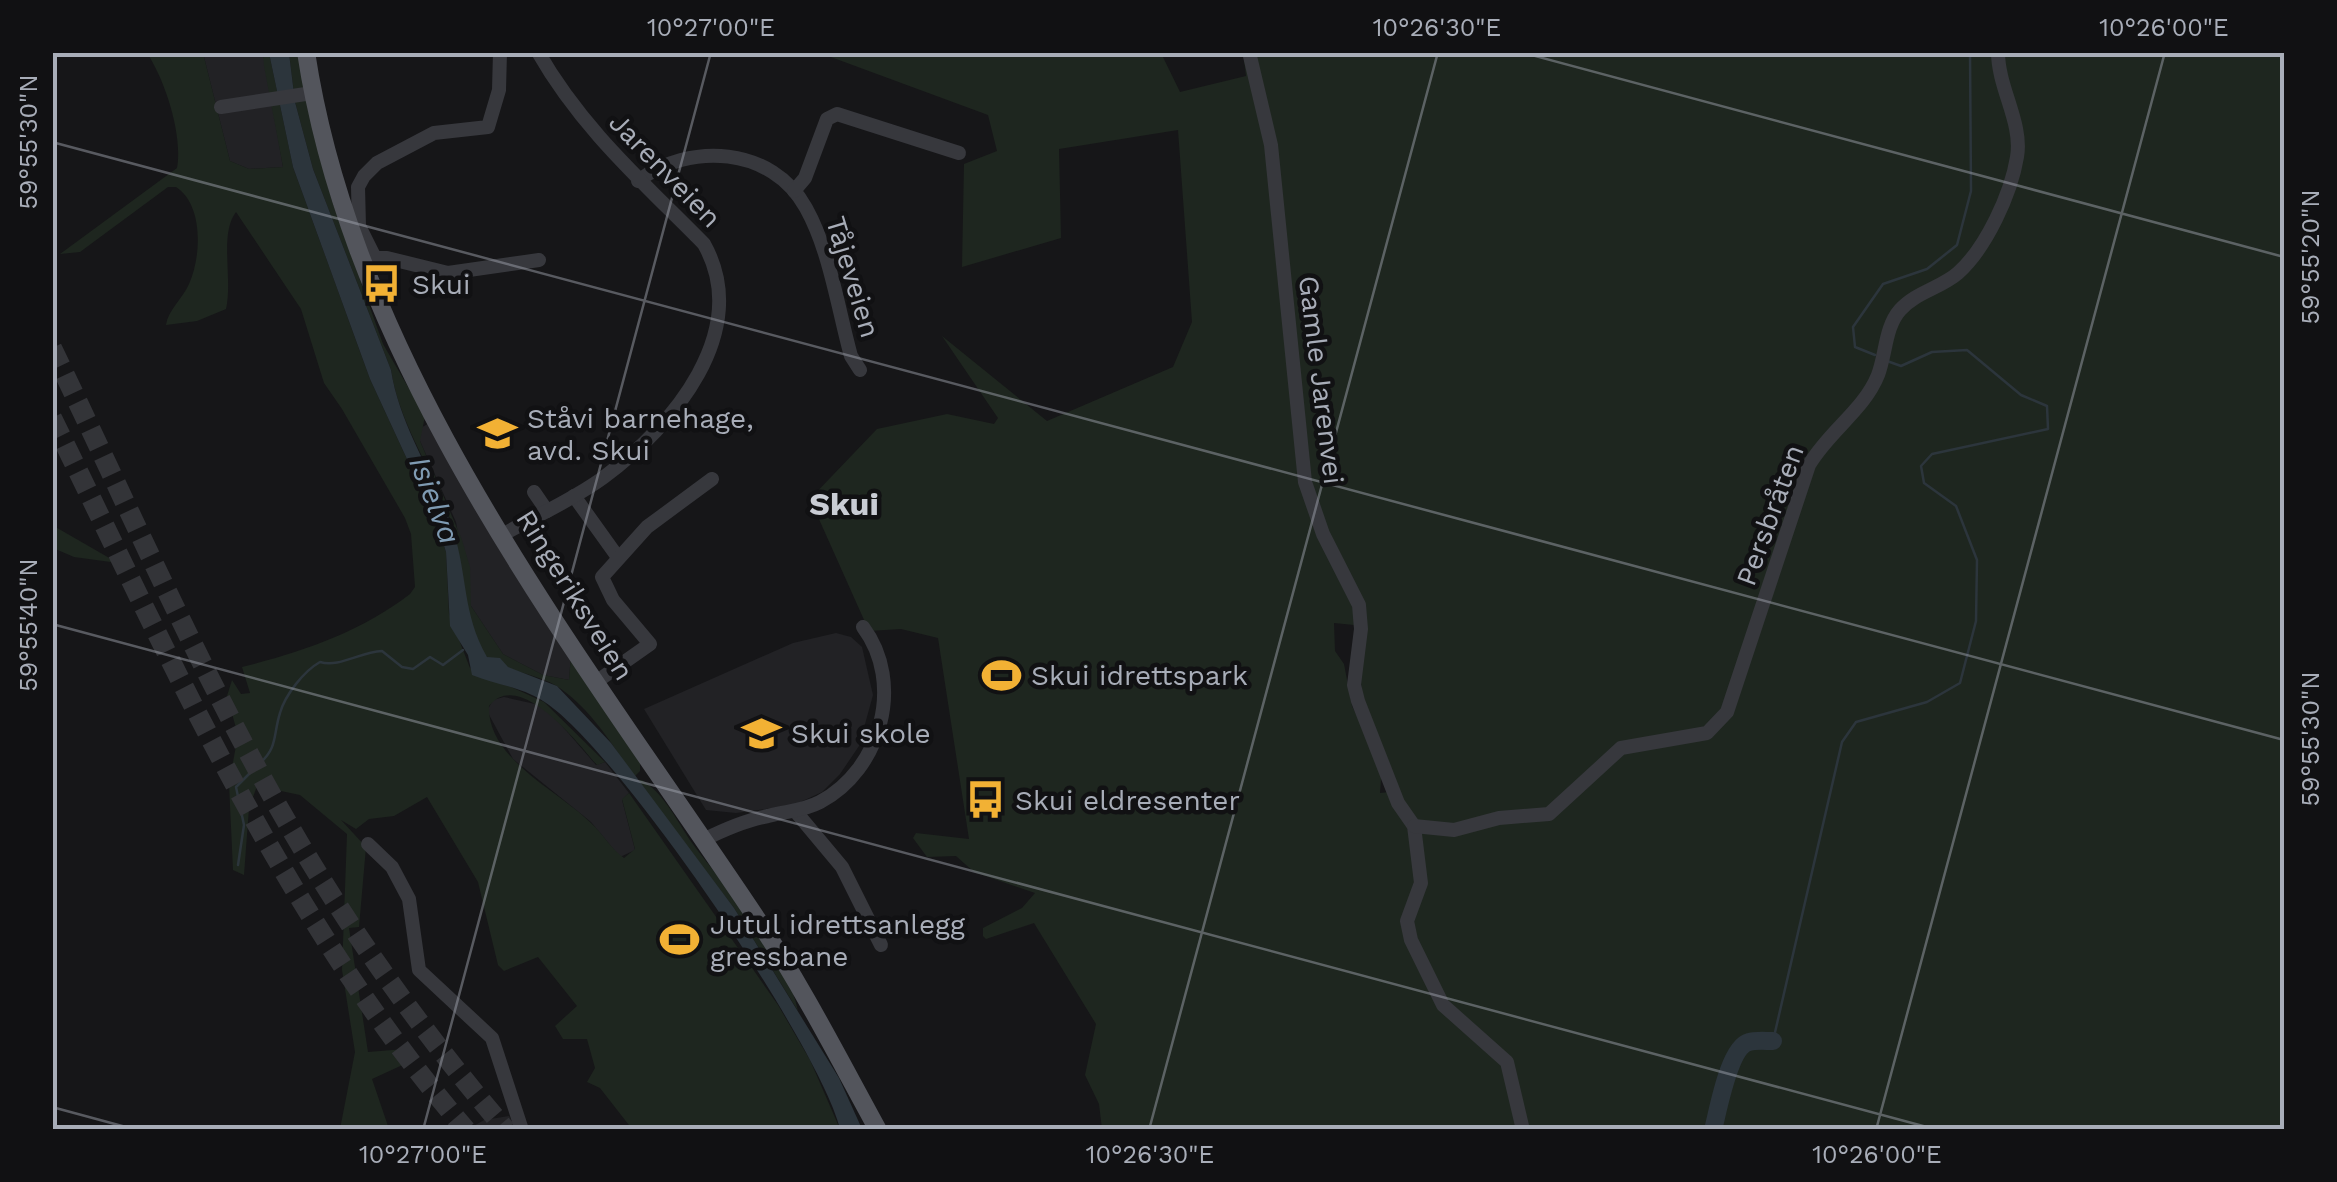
<svg xmlns="http://www.w3.org/2000/svg" width="2337" height="1182" font-family="'Work Sans',sans-serif">
	<style>
		.built { fill: #222225 }
		.green { fill: #1e261f; fill-rule: evenodd }
		.water { fill: #2c353c }
		.lines { fill: none; stroke-linecap: round; stroke-linejoin: round }
		.stream { stroke: #2c353c; stroke-width: 2.5 }
		.river { stroke: #2c353c; stroke-width: 18 }
		.highway-tunnel { stroke: #333438; stroke-width: 20; stroke-dasharray: 20 10; stroke-linecap: butt }
		.minor { stroke: #37383d; stroke-width: 14 }
		.major { stroke: #53555c; stroke-width: 18 }
		.ticks { fill: none; stroke: #a8adb8; stroke-width: 2.5; stroke-opacity: 0.45 }
		.labels { text-anchor: middle; dominant-baseline: central; stroke-width: 9; stroke-linejoin: round; paint-order: stroke }
		.street-label { font-size: 28px; fill: #a8adb8; stroke: #111113 }
		.poi-label { font-size: 28px; fill: #a8adb8; stroke: #111113; text-anchor: start }
		.water-label { font-size: 30px; font-style: italic; fill: #7f9bb3; stroke: #111113 }
		.quarter-label { font-size: 32px; font-weight: bold; fill: #c9ccd4; stroke: #111113 }
		.neatline { fill: none; stroke: #a8adb8; stroke-width: 4 }
		.ticks-label { font-size: 25px; text-anchor: middle; fill: #a8adb8 }
	</style>
	<rect width="100%" height="100%" fill="#161618"/>
	<g class="built">
		<polygon points="203,53 263,53 283,167 249,169 230,161"/>
		<polygon points="431,422 571,655 569,680 543,675 503,654 471,606 456,522 420,441 419,429"/>
		<polygon points="836,633 851,637 862,647 873,695 859,746 840,774 822,792 794,805 736,813 706,810 644,709 793,643"/>
		<polygon points="504,697 535,704 550,712 596,765 605,762 629,793 622,800 635,850 620,857 591,822 513,759 487,711 493,700"/>
		<polygon points="509,1116 516,1129 467,1130 484,1120"/>
	</g>
	<g class="green">
		<path d="M1243 52 2284 53V1129H1102L1099 1104 1085 1075 1096 1024 1034 923 986 939 983 936V928L1022 908 1035 893 974 872 956 856 927 857 913 838 916 833 969 839 938 638 901 629 869 631 810 499 877 429 947 414 994 424 998 418 942 336 1047 421 1173 367 1192 322 1178 130 1059 149 1061 238 962 267 964 164 997 151 988 115 820 53H1161L1180 92 1246 76ZM1334 623 1354 625 1363 700 1399 791 1380 793 1382 766 1352 706 1344 664 1335 651Z"/>
		<path d="M147 53H203L230 161 249 169 283 167 264 66 263 53H269L293 167 370 379 437 524 446 552 449 614 470 668 544 702 605 762 597 765C579 744 519 667 489 706 487 759 559 791 591 823 603 834 611 849 624 858L635 849 622 799 629 793 778 1005 810 1060 840 1129H632L600 1088 587 1082 595 1068 587 1039H563L555 1026 577 1006 538 957 504 971 498 965 478 882 427 797 394 816 369 819 356 829 341 820 366 847 359 927 349 928 368 1052 405 1049 409 1062 372 1079 389 1129H340L355 1052 342 970 347 834 300 795 257 786 249 808 244 875 233 870 229 784 238 735 227 696 232 680 241 694 250 693 242 667C302 652 361 632 410 594L415 587 411 534 405 518 342 409 324 383 301 309 236 212C219 234 233 279 226 309L197 321 166 325C168 310 183 298 189 284 202 255 203 204 176 187H168L80 252 60 254 177 168C183 135 165 80 147 53Z"/>
		<path d="M289 53H301L307 106 332 201 383 344 425 416 420 441 462 540 470 567 471 606 503 654 543 675 569 680 571 655 640 761V771L634 777C613 745 589 706 555 685 534 673 503 671 486 656 460 634 463 564 454 532 438 475 400 429 391 370L313 169 295 102Z"/>
		<polygon points="52,525 118,563 74,557 53,548"/>
		<path d="M642 780C666 795 678 824 695 847 729 892 786 954 798 1011L734 908 637 781Z"/>
	</g>
	<path class="water" d="M269 53H289L295 102 313 169 391 370C400 428 435 475 453 530 468 576 462 613 487 657L500 658 508 667 557 686 611 743 734 908 839 1078 862 1129H840C820 1046 615 745 543 701 519 686 496 685 472 675L468 655 450 626 446 552 437 524 370 379 293 167Z"/>
	<g class="lines">
		<g class="stream">
			<polyline points="1875,355 1855,347 1853,327 1883,284 1927,269 1957,245 1971,191 1970,52"/>
			<path d="M260 763C278 747 273 735 280 713 285 695 304 671 320 662 339 668 360 652 382 651L402 667 413 669 430 657 443 665 463 650"/>
			<polyline points="238,865 244,825 236,787 251,772"/>
			<polyline points="1773,1041 1842,742 1856,722 1927,702 1960,683 1976,621 1977,560 1956,506 1924,483 1921,466 1932,454 2048,429 2047,406 2021,395 1967,350 1932,352 1901,366 1887,361"/>
		</g>
		<path class="river" d="M1713 1130C1718 1111 1729 1047 1749 1042 1755 1040 1766 1041 1773 1041"/>
		<g class="highway-tunnel">
			<path d="M52 348C131 512 208 690 301 846 361 947 429 1040 506 1130"/>
			<path d="M52 418C174 666 284 918 466 1130"/>
		</g>
		<g class="minor">
			<polyline points="1249,52 1271,145 1305,482 1323,534 1359,605 1361,629 1354,685 1358,701 1398,803 1414,826 1421,883 1407,921 1411,940 1443,1005 1507,1062 1523,1130"/>
			<polyline points="221,107 312,93"/>
			<path d="M638 181C689 142 772 146 806 208 830 251 838 309 851 356L860 370"/>
			<polyline points="794,191 805,178 827,119 837,114 959,153"/>
			<polyline points="374,256 359,226 358,187 364,176 377,163 434,133 488,127 499,90 500,52"/>
			<polyline points="366,258 387,258 448,273 539,260"/>
			<polyline points="534,492 547,511"/>
			<polyline points="574,496 617,556"/>
			<path d="M504 534C537 515 573 500 604 477 673 426 753 331 704 244 643 182 582 129 538 52"/>
			<polyline points="596,682 650,644 613,600 602,577 647,527 712,479"/>
			<polyline points="796,812 842,867 881,945"/>
			<path d="M1414 826 1454 830 1499 818 1549 814 1621 748 1707 733 1727 712 1809 465C1829 431 1864 410 1878 375 1886 354 1885 327 1900 310 1916 292 1941 288 1958 273 1986 248 2011 194 2017 157 2023 123 1998 88 1998 52"/>
			<path d="M703 840C723 830 746 820 768 816 787 811 803 811 820 802 881 770 905 683 863 627"/>
			<polyline points="368,844 392,867 409,899 419,970 492,1038 522,1130"/>
		</g>
		<path class="major" d="M306 52C355 374 581 655 757 919 802 986 839 1059 878 1130"/>
	</g>
	<path class="ticks" d="M1520 52 2284 257M52 142 2284 740M52 624 1938 1130M52 1107 137 1130M423 1130 711 52M1149 1130 1438 52M1876 1130 2165 52"/>
	<defs>
		<symbol id="bus-bare" viewBox="-9 -9 18 18"><path d="M-5-6H5V4H4V6H2V4H-2V6H-4V4H-5ZM-3.5-4V0h7V-4ZM-3.5 1.2v1.5H-2V1.2ZM2 1.2v1.5H3.5V1.2Z" fill="#f2b134" stroke="#111113" stroke-width="2.5" paint-order="stroke"/></symbol>
		<symbol id="school-bare" viewBox="-9 -9 18 18"><path d="M0-5L7-2L0 1L-7-2ZM-4 1L0 2.5L4 1V4Q0 6-4 4Z" fill="#f2b134" stroke="#111113" stroke-width="2.5" paint-order="stroke"/></symbol>
		<symbol id="stadium-bare" viewBox="-9 -9 18 18"><path d="M0-5a6.5 5 0 1 0 0 10a6.5 5 0 1 0 0-10ZM-3.5-1.8h7v3.6h-7Z" fill="#f2b134" stroke="#111113" stroke-width="2.5" paint-order="stroke"/></symbol>
	</defs>
	<g fill-rule="evenodd">
		<use href="#bus-bare" x="354" y="256" width="55" height="55"/>
		<use href="#school-bare" x="470" y="406" width="55" height="55"/>
		<use href="#stadium-bare" x="974" y="648" width="55" height="55"/>
		<use href="#school-bare" x="734" y="706" width="55" height="55"/>
		<use href="#bus-bare" x="958" y="772" width="55" height="55"/>
		<use href="#stadium-bare" x="652" y="912" width="55" height="55"/>
	</g>
	<g class="labels">
		<g class="street-label">
			<text transform="translate(665 170) rotate(46)">Jarenveien</text>
			<text transform="translate(853 277) rotate(73)">Tåjeveien</text>
			<text transform="translate(1321 380) rotate(83)">Gamle Jarenvei</text>
			<text transform="translate(1770 515) rotate(-70)">Persbråten</text>
			<text transform="translate(575 595) rotate(58)">Ringeriksveien</text>
		</g>
		<g class="poi-label">
			<text x="412" y="284">Skui</text>
			<text x="527" y="418">Ståvi barnehage,<tspan x="527" dy="32">avd. Skui</tspan></text>
			<text x="1031" y="675">Skui idrettspark</text>
			<text x="791" y="733">Skui skole</text>
			<text x="1015" y="800">Skui eldresenter</text>
			<text x="710" y="924">Jutul idrettsanlegg<tspan x="710" dy="32">gressbane</tspan></text>
		</g>
		<g class="water-label">
			<text transform="translate(435 500) rotate(69)">Isielva</text>
		</g>
		<g class="quarter-label">
			<text x="844" y="504">Skui</text>
		</g>
	</g>
	<rect width="2337" height="1182" fill="none" stroke="#111113" stroke-width="110"/>
	<rect x="55" y="55" width="2227" height="1072" class="neatline"/>
	<g class="ticks-label">
		<text x="711" y="36">10°27'00"E</text>
		<text x="1437" y="36">10°26'30"E</text>
		<text x="2164" y="36">10°26'00"E</text>
		<text transform="translate(28 142) rotate(-90)" y="9">59°55'30"N</text>
		<text transform="translate(2310 257) rotate(-90)" y="9">59°55'20"N</text>
		<text transform="translate(28 625) rotate(-90)" y="9">59°55'40"N</text>
		<text transform="translate(2310 739) rotate(-90)" y="9">59°55'30"N</text>
		<text x="423" y="1163">10°27'00"E</text>
		<text x="1150" y="1163">10°26'30"E</text>
		<text x="1877" y="1163">10°26'00"E</text>
	</g>
</svg>
